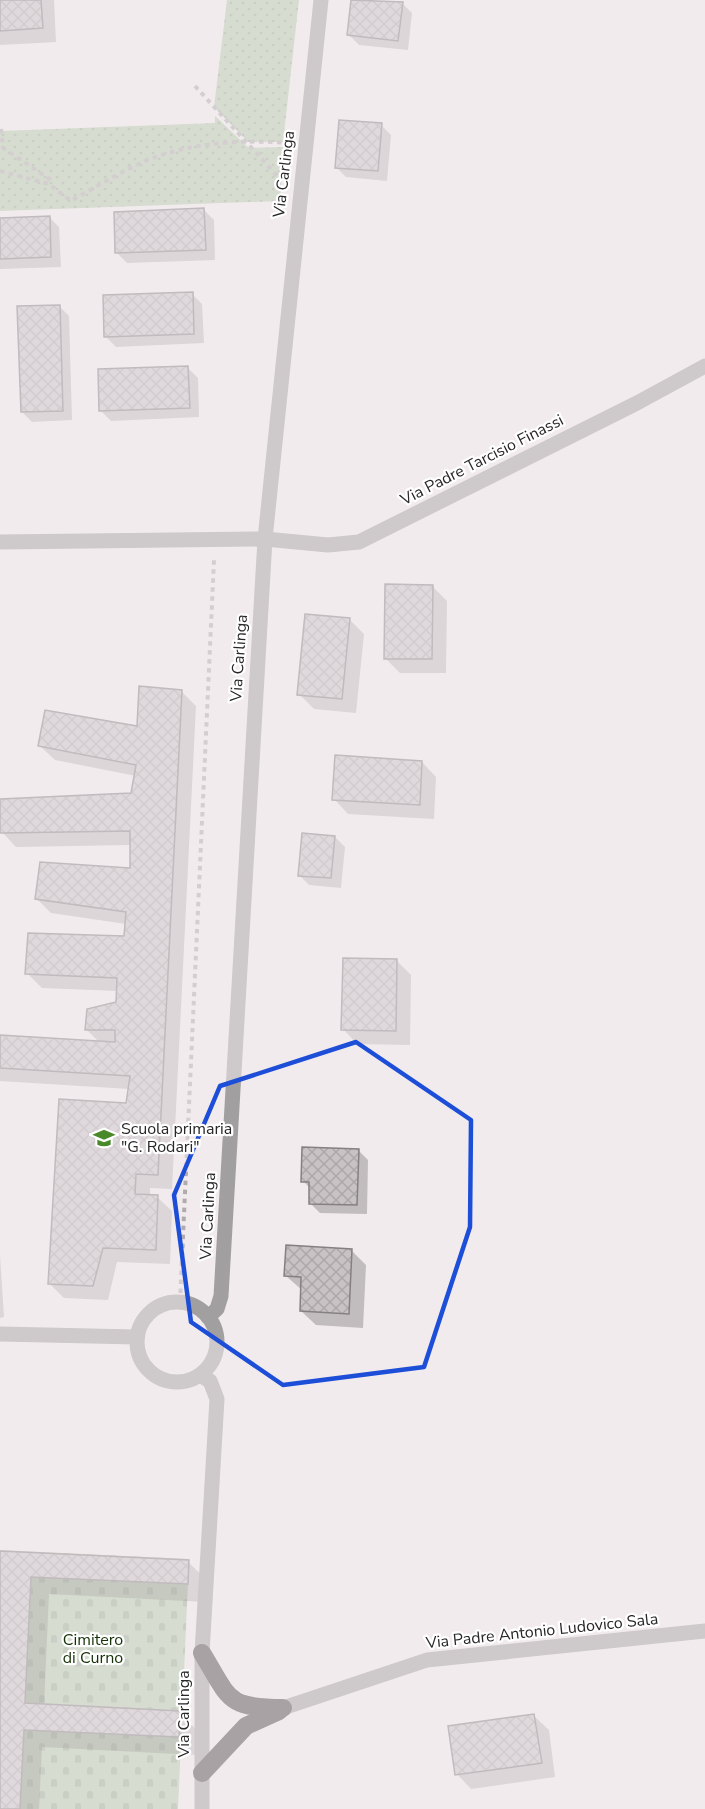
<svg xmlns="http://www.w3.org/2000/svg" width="705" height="1809" font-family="'Nunito Sans',sans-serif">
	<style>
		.green { fill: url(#green-dots) }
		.cemetery { fill: url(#cemetery-stones) }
		.shadow { fill: #0003 }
		.building { fill: url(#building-cross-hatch); stroke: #868083; stroke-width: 1.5 }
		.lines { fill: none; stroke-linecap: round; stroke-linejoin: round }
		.path { stroke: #b0abad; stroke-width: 4; stroke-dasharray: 4.5 4.5; stroke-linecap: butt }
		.minor { stroke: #a29fa0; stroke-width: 15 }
		.highway { stroke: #4e494b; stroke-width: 18 }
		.marked { fill: none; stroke: #1d4ed8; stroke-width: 4.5; stroke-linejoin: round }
		.labels { text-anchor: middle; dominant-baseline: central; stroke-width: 4.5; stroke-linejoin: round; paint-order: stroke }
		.street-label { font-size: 16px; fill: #282627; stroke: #fff }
		.poi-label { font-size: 16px; fill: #282627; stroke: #fff; text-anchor: start }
		.park-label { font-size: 16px; fill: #153206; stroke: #fff }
	</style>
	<defs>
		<pattern id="green-dots" width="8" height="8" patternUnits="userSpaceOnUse" patternTransform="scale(1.5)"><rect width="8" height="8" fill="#b3caaa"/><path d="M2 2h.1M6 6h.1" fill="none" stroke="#9aad92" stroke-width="1.8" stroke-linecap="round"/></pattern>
		<pattern id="cemetery-stones" width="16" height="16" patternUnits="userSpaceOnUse" patternTransform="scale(1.5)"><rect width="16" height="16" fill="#b3caaa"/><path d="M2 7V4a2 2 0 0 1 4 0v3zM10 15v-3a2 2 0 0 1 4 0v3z" fill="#9aad92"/></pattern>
		<pattern id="building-cross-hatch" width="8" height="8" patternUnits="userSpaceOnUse" patternTransform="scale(1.5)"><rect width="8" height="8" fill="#c8c2c5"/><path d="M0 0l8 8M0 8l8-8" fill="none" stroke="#aca7a9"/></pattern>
	</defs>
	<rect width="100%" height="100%" fill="#f2ebee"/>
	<g class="green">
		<polygon points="227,0 299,0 283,142 248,142 214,107"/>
		<polygon points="215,116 249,148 284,147 280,201 0,211 0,131 215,123"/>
	</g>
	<polygon class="cemetery" points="0,1550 189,1559 178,1809 0,1809"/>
	<g class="shadow">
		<polygon points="0,0 54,0 56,42 0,45"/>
		<polygon points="352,0 402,3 412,13 408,50 359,45 349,35"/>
		<polygon points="381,125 391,135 387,181 346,177 336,167"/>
		<polygon points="204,210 214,220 215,260 127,263 117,253"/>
		<polygon points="49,217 59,227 61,267 0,269 0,219"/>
		<polygon points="192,294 202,304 204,343 116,347 106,337"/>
		<polygon points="59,306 69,316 72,420 32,422 22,412"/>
		<polygon points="188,368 198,378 199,417 111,421 101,411"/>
		<polygon points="432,586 447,601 446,673 400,673 385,658"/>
		<polygon points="349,619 364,634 356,713 314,709 299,694"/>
		<polygon points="181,691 196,706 172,1189 150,1188 150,1196 157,1197 172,1211 170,1264 117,1262 108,1300 64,1298 49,1283 127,1105 129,1089 0,1081 0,1036 99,1042 87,1030 117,1003 118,991 42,988 27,973 125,937 126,924 51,913 37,899 132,869 131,845 16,847 2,832 0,801 133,795 136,776 55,760 40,746 138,728"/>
		<polygon points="422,762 436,777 434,819 348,814 334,799"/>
		<polygon points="335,837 345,847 341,888 309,885 299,875"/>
		<polygon points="397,961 411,975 410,1045 357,1044 343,1029"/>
		<polygon points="358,1150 368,1160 367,1214 320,1213 310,1203 311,1189 303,1181"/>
		<polygon points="352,1251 366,1265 363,1328 316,1325 301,1311 302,1290 286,1276"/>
		<polygon points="0,1255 4,1317 0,1318"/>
		<polygon points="0,1553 188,1562 207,1580 205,1602 49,1594 44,1706 179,1713 198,1731 196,1755 42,1747 39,1809 0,1809"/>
		<polygon points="534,1716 549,1730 555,1777 471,1789 457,1774"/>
	</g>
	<g class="building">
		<polygon points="0,0 41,0 43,28 0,31"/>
		<polygon points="351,0 403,2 398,41 347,35"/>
		<polygon points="339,120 382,123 378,171 335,168"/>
		<polygon points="204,208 206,250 115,253 114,212"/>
		<polygon points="50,216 51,257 0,259 0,218"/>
		<polygon points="193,292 194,334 104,337 103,295"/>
		<polygon points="60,305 63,411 21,412 17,306"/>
		<polygon points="188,366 190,408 99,411 98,369"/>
		<polygon points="385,584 433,585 432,659 384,659"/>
		<polygon points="305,614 350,618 342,699 297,695"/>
		<polygon points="139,686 182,690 158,1175 136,1174 135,1194 158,1195 156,1250 103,1248 93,1286 48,1284 59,1099 126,1103 130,1076 0,1068 0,1035 115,1042 115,1030 85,1030 87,1009 116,1002 117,978 25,974 28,933 124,936 126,912 35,899 40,862 130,868 130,831 0,833 0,799 131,793 136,765 38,746 45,710 137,726"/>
		<polygon points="335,755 422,761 420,805 332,800"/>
		<polygon points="302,833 335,836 331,878 298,876"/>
		<polygon points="343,958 397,959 396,1031 341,1030"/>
		<polygon points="302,1147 359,1149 357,1205 309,1204 309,1182 301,1182"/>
		<polygon points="286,1245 352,1249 349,1314 300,1311 301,1277 284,1276"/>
		<polygon points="0,1551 189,1560 188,1584 31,1577 25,1703 180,1711 179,1737 24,1730 20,1809 0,1809"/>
		<polygon points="534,1714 542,1763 455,1775 448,1726"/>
	</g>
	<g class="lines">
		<g class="path">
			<polyline points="195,86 281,180"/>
			<polyline points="1,129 3,148 51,180 49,184"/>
			<path d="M0 171 49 184 71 201C94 188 117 174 141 163 184 143 241 139 287 143"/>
			<polyline points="180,1302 214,560"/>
		</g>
		<g class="minor">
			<polyline points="0,542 265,539 328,545 359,542 637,403 705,366"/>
			<circle cx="177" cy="1342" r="40"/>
			<polyline points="208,1317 217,1309 221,1296 265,539 321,0"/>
			<polyline points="0,1334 137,1337"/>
			<polyline points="200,1375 210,1381 217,1399 202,1653 202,1809"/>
			<polyline points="283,1708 427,1660 705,1631"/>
		</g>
		<g class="highway">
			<path d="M202 1653C230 1699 226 1708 283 1708"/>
			<polyline points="202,1773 246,1726 279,1711"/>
		</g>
	</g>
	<path d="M0 0H705V1809H0ZM356 1042 471 1120 470 1227 424 1367 283 1385 191 1322 174 1195 220 1086Z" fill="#f2ebee" fill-opacity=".55" fill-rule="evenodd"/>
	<path class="marked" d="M356 1042 471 1120 470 1227 424 1367 283 1385 191 1322 174 1195 220 1086Z"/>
	<defs>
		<symbol id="school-bare" viewBox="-9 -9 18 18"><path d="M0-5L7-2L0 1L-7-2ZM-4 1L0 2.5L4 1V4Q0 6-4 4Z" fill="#4a892a" stroke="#fff" stroke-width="2.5" paint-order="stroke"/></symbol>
	</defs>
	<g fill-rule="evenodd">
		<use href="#school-bare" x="89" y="1123" width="30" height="30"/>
	</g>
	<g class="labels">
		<g class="street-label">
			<text transform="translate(284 174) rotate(-83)">Via Carlinga</text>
			<text transform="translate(482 460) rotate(-27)">Via Padre Tarcisio Finassi</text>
			<text transform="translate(239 658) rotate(-86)">Via Carlinga</text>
			<text transform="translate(208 1216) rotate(-87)">Via Carlinga</text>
			<text transform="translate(542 1631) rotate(-6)">Via Padre Antonio Ludovico Sala</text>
			<text transform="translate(184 1714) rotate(-90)">Via Carlinga</text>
		</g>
		<g class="poi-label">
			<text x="121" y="1129">Scuola primaria<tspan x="121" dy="18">"G. Rodari"</tspan></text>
		</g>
		<g class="park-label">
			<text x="93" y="1640">Cimitero<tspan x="93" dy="18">di Curno</tspan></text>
		</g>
	</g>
</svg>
